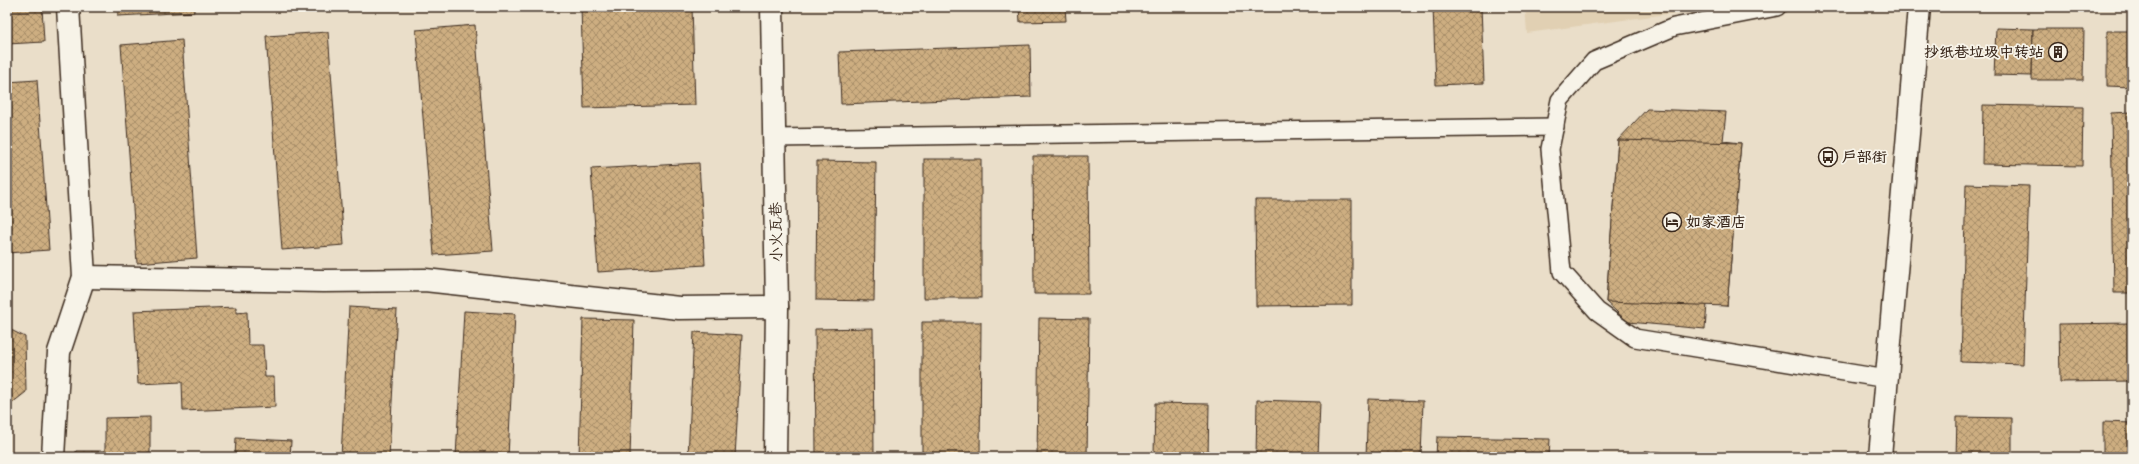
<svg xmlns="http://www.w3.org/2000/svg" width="2139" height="464" font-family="Itim,'LXGW WenKai TC',sans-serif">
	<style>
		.built { fill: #e1d0b3 }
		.building { fill: url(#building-cross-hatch); stroke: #3b2a1e }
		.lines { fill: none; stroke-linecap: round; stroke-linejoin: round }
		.lane-casing { stroke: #3b2a1e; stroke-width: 20 }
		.street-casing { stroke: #3b2a1e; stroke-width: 25 }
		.secondary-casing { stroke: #3b2a1e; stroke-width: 25 }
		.lane { stroke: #f7f3e8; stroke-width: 17 }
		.street { stroke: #f7f3e8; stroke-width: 22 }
		.secondary { stroke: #f7f3e8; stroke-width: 22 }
		.labels { text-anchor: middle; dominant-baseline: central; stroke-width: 3.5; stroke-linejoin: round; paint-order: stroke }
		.poi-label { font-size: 15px; font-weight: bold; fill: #3b2a1e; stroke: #f7f3e8; text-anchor: start }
		.street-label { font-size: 15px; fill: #3b2a1e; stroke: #f7f3e8 }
	</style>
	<defs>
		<pattern id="building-cross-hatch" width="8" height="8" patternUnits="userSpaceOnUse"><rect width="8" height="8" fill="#cdae81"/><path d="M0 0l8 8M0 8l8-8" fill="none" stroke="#a88e69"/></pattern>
	</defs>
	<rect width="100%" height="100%" fill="#eadec9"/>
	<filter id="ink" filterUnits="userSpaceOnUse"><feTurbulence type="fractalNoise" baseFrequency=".025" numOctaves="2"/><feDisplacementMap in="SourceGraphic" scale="8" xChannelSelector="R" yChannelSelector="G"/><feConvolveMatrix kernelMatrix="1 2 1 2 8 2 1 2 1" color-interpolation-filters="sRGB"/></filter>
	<g filter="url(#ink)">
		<polygon class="built" points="1525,7 1719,7 1527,33"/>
		<g class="building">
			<polygon points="7,7 42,7 44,42 7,44"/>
			<polygon points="117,7 194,7 194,12 118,16"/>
			<polygon points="255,7 324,7 255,10"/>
			<polygon points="581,7 692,7 695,105 584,108"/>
			<polygon points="1019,7 1065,7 1066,21 1020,22"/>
			<polygon points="1433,7 1481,7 1484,83 1436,85"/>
			<polygon points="475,25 493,251 434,255 416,30"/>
			<polygon points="1996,28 2033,29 2032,76 1994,75"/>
			<polygon points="2033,29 2084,29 2083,80 2032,80"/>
			<polygon points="2107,31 2132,31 2132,87 2107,86"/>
			<polygon points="328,32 344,245 282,250 266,36"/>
			<polygon points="182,40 197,258 137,263 121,45"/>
			<polygon points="1030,45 1031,97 841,104 839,52"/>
			<polygon points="37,80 49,250 7,253 7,82"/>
			<polygon points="1983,105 2083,107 2082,166 1982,164"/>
			<polygon points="1647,109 1726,112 1723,141 1741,143 1727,306 1707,304 1705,329 1628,322 1606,302 1618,140"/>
			<polygon points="2132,112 2132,293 2114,293 2111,113"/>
			<polygon points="1618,140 1741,143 1727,306 1606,302"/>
			<polygon points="1033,156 1088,156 1089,294 1034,294"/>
			<rect x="924" y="159" width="57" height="139"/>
			<polygon points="817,161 876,162 874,301 816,300"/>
			<polygon points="699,163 705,265 598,272 591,169"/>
			<polygon points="1966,184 2029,186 2023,364 1961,362"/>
			<polygon points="1255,200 1352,200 1352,305 1256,306"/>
			<polygon points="236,307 236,313 247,312 248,345 263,345 265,377 274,377 275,407 183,411 182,382 138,384 134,311"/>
			<polygon points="349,307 397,310 389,457 341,457"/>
			<polygon points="464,311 515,314 508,457 456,457"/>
			<polygon points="1039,318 1089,319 1087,457 1037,457"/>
			<polygon points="583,319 634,320 630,457 579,457"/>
			<polygon points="922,322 981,322 980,457 922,457"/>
			<polygon points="2132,323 2132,381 2060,382 2059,324"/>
			<polygon points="7,328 25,337 26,392 7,407"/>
			<polygon points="873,328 874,457 816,457 815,329"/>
			<polygon points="694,332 742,335 735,457 688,457"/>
			<polygon points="1368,399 1423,401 1421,457 1366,457"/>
			<polygon points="1257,400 1320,402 1318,457 1256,457"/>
			<polygon points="1155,403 1209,404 1208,457 1154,457"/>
			<polygon points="150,417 150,457 76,457 76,451 105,451 105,418"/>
			<polygon points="1957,417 2012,418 2012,457 1956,457"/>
			<polygon points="2103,422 2132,423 2132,457 2103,457"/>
			<polygon points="1437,437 1550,439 1549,457 1436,457"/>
			<polygon points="236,438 291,441 290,457 235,457"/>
			<polygon points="1645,451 1716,457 1645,457"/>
			<polygon points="1645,451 1716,457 1645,457"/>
		</g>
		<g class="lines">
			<defs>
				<g id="lane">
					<polyline points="1777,7 1674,27 1594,61 1560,100 1550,149 1562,272 1597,311 1635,338 1887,379"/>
					<polyline points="774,138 1555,127"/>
				</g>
				<g id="street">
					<polyline points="772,7 777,307 775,457"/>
					<polyline points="84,277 323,281 425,280 679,308 777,307"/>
					<polyline points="53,457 59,352 84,277 68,7"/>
				</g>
				<polyline id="secondary" points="1880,457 1919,7"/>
			</defs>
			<use href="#lane" class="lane-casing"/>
			<use href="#street" class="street-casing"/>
			<use href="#secondary" class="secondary-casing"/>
			<use href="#lane" class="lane"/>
			<use href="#street" class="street"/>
			<use href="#secondary" class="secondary"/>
		</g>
	</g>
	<defs>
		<symbol id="building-ring" viewBox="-11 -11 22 22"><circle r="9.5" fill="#f7f3e8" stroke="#3b2a1e" stroke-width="1.5"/><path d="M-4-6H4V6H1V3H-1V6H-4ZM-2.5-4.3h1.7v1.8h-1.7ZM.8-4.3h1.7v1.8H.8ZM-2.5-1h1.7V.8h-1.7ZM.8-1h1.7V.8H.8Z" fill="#3b2a1e"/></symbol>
		<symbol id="bus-ring" viewBox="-11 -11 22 22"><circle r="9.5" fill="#f7f3e8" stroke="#3b2a1e" stroke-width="1.5"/><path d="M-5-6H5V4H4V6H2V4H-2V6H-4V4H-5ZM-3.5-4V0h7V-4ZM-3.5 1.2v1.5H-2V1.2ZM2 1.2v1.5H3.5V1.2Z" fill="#3b2a1e"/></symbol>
		<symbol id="hotel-ring" viewBox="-11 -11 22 22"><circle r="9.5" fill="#f7f3e8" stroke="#3b2a1e" stroke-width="1.5"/><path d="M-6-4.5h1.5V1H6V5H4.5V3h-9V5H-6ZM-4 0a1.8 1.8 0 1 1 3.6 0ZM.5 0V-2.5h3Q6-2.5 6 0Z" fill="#3b2a1e"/></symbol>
	</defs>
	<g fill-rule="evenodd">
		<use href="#building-ring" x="2047" y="41" width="22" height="22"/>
		<use href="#bus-ring" x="1817" y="146" width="22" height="22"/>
		<use href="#hotel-ring" x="1661" y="211" width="22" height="22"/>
	</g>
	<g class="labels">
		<g class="poi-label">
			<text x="2044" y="52" text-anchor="end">抄纸巷垃圾中转站</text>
			<text x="1842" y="157">户部街</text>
			<text x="1686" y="222">如家酒店</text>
		</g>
		<g class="street-label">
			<text transform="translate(776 232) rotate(-91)">小火瓦巷</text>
		</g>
	</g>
	<rect width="2139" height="464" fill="none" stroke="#f7f3e8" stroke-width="24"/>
	<rect x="12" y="12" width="2115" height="440" fill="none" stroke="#3b2a1e" stroke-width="1.5" filter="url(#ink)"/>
</svg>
